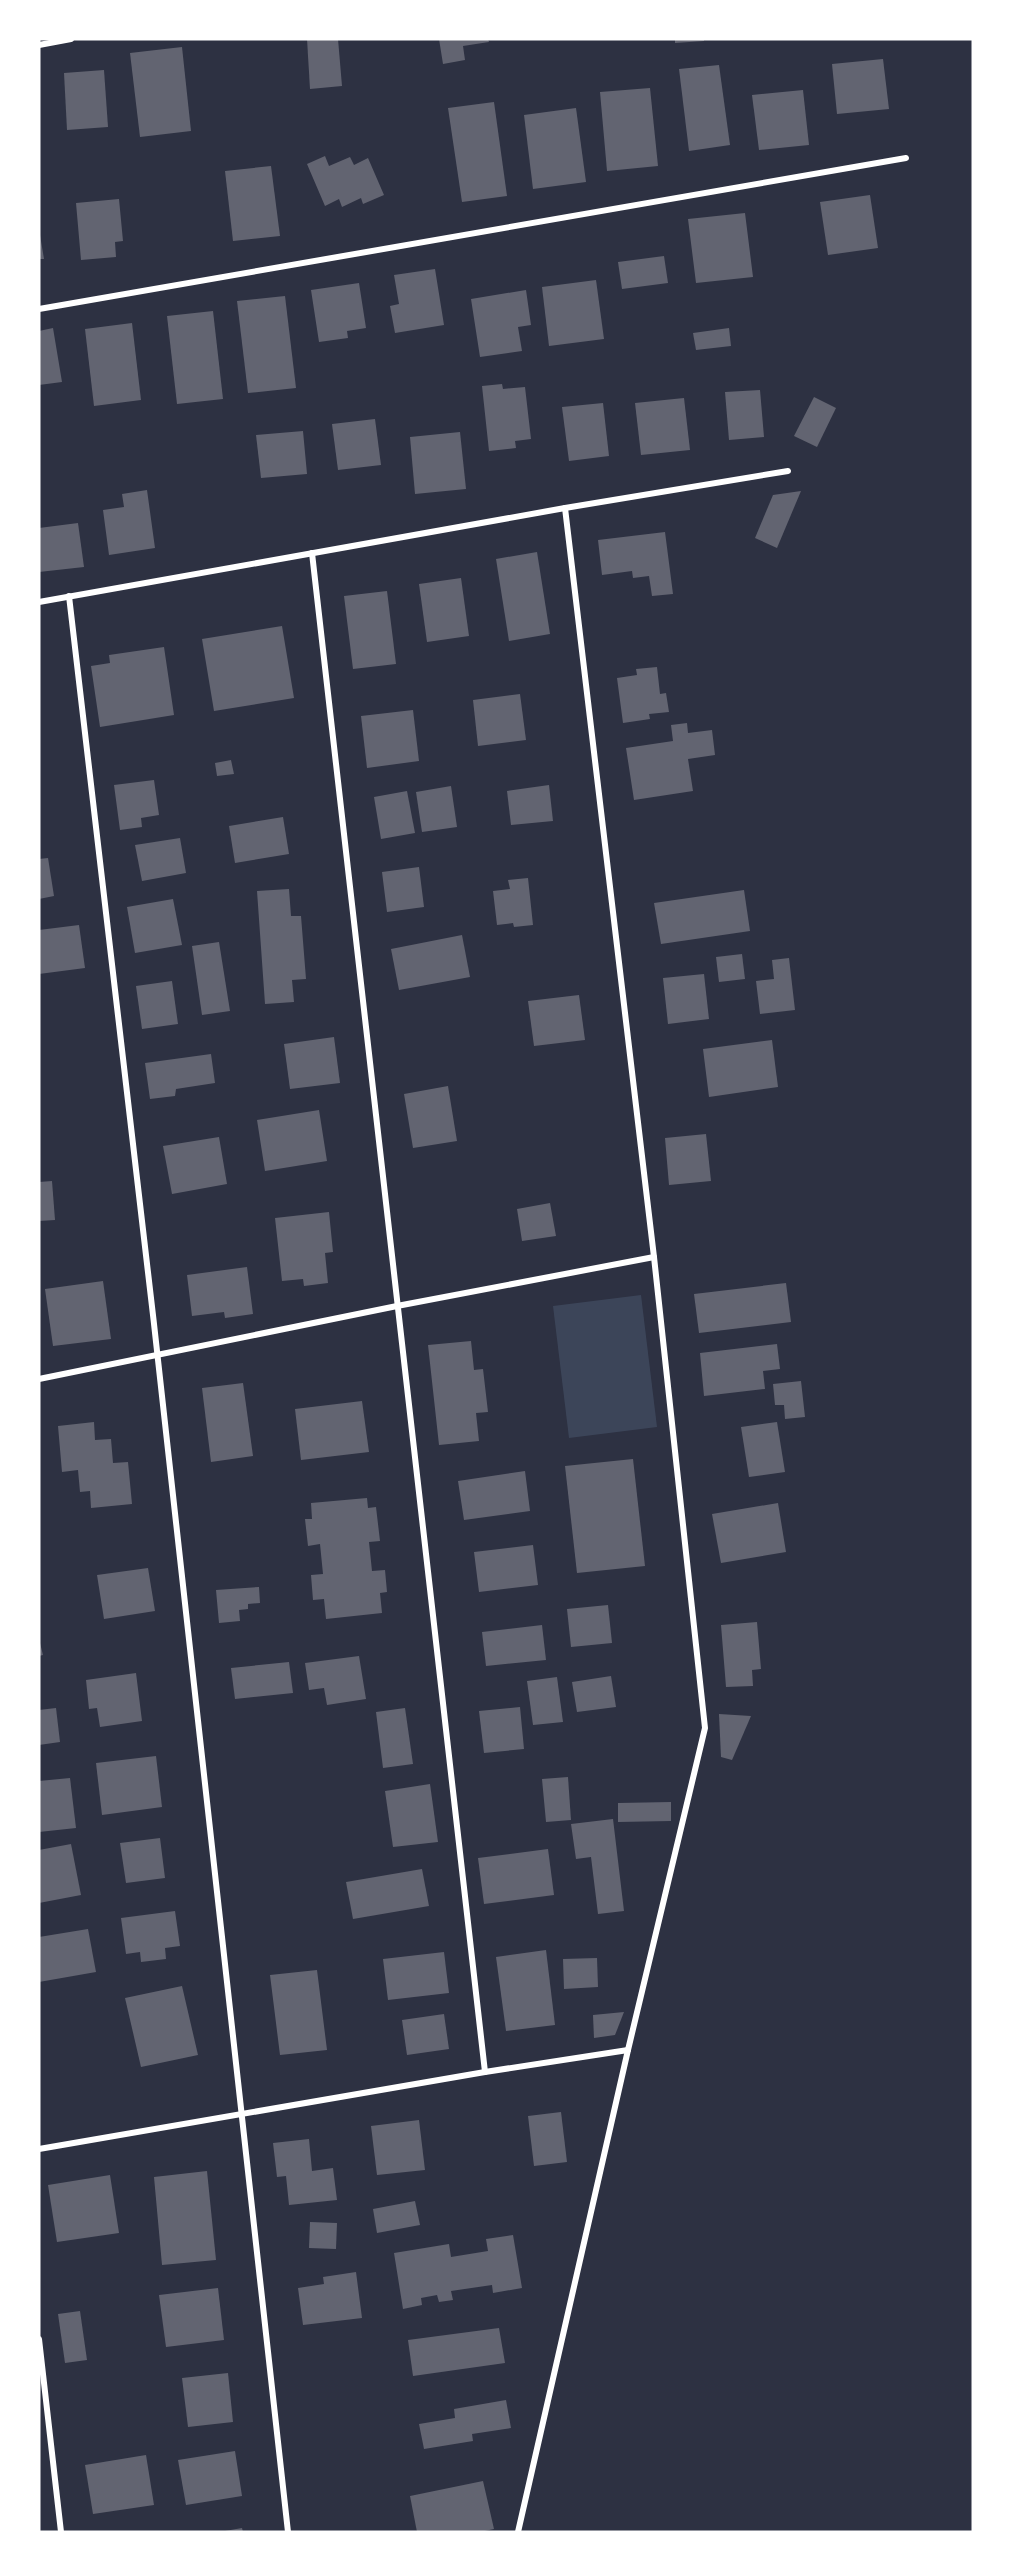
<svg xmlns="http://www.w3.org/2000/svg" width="1012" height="2571" font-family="Quicksand,sans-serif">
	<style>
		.green { fill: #3c4559 }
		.building { fill: #626471 }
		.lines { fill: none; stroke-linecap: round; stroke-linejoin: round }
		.minor { stroke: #fff; stroke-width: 6 }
	</style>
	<rect width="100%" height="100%" fill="#2d3142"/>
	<polygon class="green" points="641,1295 657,1427 569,1438 553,1306"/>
	<g class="building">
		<polygon points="307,39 338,39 342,86 310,89"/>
		<polygon points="439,39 488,39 489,42 463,46 465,60 443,64"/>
		<polygon points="675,39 704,39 704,41 675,43"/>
		<polygon points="182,47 191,131 140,137 130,53"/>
		<polygon points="883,59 889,109 837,114 832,64"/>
		<polygon points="719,65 730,145 689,151 679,69"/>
		<polygon points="104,70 108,127 67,130 64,73"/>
		<polygon points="650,88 658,166 607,171 600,92"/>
		<polygon points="803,90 809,145 759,150 752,95"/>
		<polygon points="494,102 507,196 462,202 448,108"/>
		<polygon points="576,108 586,182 533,189 524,115"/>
		<polygon points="325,156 329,166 350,157 354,165 368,158 384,195 363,204 361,198 342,207 339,199 325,206 307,164"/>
		<polygon points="271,166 280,236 233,241 225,171"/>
		<polygon points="870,195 878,248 828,255 820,202"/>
		<polygon points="119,199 123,241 115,242 116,257 81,260 76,203"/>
		<polygon points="745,213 753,277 696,283 688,219"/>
		<polygon points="39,229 44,259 39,259"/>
		<polygon points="664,256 668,283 622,289 618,262"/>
		<polygon points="435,269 444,325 395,333 390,306 399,304 394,275"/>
		<polygon points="596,280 604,339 549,346 542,287"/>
		<polygon points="359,283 366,328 347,331 348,338 319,342 311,290"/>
		<polygon points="526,290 531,325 518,327 522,351 480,357 471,299"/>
		<polygon points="285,296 296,388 248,393 237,301"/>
		<polygon points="213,311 223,399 177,404 167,316"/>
		<polygon points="132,323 141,400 94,406 85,329"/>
		<polygon points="53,328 62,382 39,385 39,331"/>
		<polygon points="729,328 731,346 696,350 693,333"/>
		<polygon points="502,384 503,389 525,387 531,439 515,441 516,448 489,451 482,386"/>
		<polygon points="760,390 764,437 729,440 725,392"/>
		<polygon points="814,397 836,408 817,447 794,436"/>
		<polygon points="684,398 690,450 641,455 635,403"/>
		<polygon points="603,403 609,456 569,461 562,407"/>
		<polygon points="375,419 381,465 338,470 332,424"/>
		<polygon points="303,431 307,474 261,478 256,435"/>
		<polygon points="460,432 466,489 415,494 410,437"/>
		<polygon points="147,490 155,548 109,555 103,510 124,507 122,494"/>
		<polygon points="801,491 777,548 755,538 773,495"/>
		<polygon points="78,523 84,567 39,572 39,528"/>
		<polygon points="665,532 673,594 652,596 649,576 633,578 632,571 602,575 598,540"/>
		<polygon points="537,552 550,634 509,641 496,559"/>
		<polygon points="461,578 469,636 427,642 419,584"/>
		<polygon points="387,591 396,664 353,669 344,596"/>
		<polygon points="282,626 294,698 214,711 202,639"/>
		<polygon points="164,647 174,715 100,727 91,666 110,663 109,655"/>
		<polygon points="657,667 660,694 666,693 669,712 649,714 650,719 623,723 617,678 637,675 636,669"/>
		<polygon points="520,694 526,740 478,746 473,700"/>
		<polygon points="413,710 419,761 367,768 361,716"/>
		<polygon points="687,723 688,733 712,730 715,755 688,759 693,791 634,800 626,748 673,741 671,725"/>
		<polygon points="231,760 234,774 217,776 215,763"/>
		<polygon points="154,780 159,815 141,818 142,827 120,830 114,785"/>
		<polygon points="549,785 553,821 511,825 507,791"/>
		<polygon points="451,786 457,827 422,832 416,792"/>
		<polygon points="407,791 415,833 381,839 374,797"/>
		<polygon points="283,817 289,854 235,863 229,826"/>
		<polygon points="180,838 186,873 142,881 135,845"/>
		<polygon points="48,858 54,896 39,899 39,859"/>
		<polygon points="419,867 424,907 387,912 382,872"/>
		<polygon points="528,878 533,925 514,927 513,923 497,925 493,891 510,889 508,880"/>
		<polygon points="289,889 291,916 301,916 306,979 292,980 294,1002 265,1004 257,891"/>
		<polygon points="744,890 750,931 661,944 654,903"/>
		<polygon points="173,899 182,945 135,953 127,907"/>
		<polygon points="79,925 85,968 39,974 39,930"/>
		<polygon points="462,935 470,977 399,990 391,949"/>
		<polygon points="219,942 230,1011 202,1015 192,946"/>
		<polygon points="742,954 745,979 719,982 716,957"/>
		<polygon points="789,958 795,1010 760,1014 756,981 774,979 772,960"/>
		<polygon points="704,974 709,1019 668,1024 663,978"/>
		<polygon points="172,981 178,1024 142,1029 136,986"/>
		<polygon points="579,995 585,1040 534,1046 528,1001"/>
		<polygon points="334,1037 340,1083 290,1089 284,1044"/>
		<polygon points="772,1040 778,1087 709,1097 703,1049"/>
		<polygon points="211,1054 215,1083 176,1089 175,1096 150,1099 145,1063"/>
		<polygon points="448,1086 457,1141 413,1148 404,1094"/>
		<polygon points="319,1110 327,1161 265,1171 257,1120"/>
		<polygon points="706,1134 711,1181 669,1185 665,1138"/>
		<polygon points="219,1137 227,1184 172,1194 163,1146"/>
		<polygon points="52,1181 55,1220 39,1221 39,1182"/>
		<polygon points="550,1203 556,1236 522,1241 517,1209"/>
		<polygon points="329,1212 333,1252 325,1253 328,1283 304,1286 303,1279 282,1281 275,1218"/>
		<polygon points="247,1267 253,1314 225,1318 224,1312 192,1316 187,1275"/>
		<polygon points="103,1281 111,1339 53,1346 45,1289"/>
		<polygon points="786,1283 791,1322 699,1333 694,1294"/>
		<polygon points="471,1341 474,1370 483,1369 488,1412 476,1413 479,1441 439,1445 428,1345"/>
		<polygon points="777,1344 780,1369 763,1371 765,1389 704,1396 700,1353"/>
		<polygon points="801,1381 805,1417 785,1419 784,1405 775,1405 773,1384"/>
		<polygon points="243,1383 253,1456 211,1462 202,1388"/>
		<polygon points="362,1401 369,1452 301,1460 295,1409"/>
		<polygon points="94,1422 95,1440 111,1439 113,1463 128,1462 132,1504 91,1508 90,1491 80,1492 78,1470 62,1472 58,1426"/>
		<polygon points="777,1422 785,1472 749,1477 741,1427"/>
		<polygon points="633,1459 645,1566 577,1573 565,1466"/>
		<polygon points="525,1471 530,1511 464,1520 458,1481"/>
		<polygon points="367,1498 368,1508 376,1507 380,1541 369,1542 372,1571 385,1570 387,1592 380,1593 382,1613 326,1619 324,1599 313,1600 311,1575 323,1574 320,1544 308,1546 305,1519 312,1519 311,1503"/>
		<polygon points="778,1503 786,1552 721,1563 712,1514"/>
		<polygon points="533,1545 538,1585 479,1592 474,1552"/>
		<polygon points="148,1568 155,1611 104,1619 97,1575"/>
		<polygon points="259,1587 260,1603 248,1604 248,1609 239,1610 240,1621 219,1623 216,1590"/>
		<polygon points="608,1605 612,1643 571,1647 567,1609"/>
		<polygon points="757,1622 761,1669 752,1670 753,1686 726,1687 721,1625"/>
		<polygon points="542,1625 546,1660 486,1666 482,1632"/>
		<polygon points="39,1639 43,1655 39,1656"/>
		<polygon points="359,1656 366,1699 327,1705 324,1688 309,1690 305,1663"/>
		<polygon points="289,1662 293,1693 235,1699 231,1668"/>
		<polygon points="136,1673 142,1721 100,1727 97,1708 89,1709 86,1680"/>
		<polygon points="611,1676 616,1707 577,1712 572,1682"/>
		<polygon points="557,1677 563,1722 533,1725 527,1681"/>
		<polygon points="520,1707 524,1749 484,1753 479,1711"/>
		<polygon points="56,1708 60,1742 39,1745 39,1710"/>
		<polygon points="405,1708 413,1764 383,1768 376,1712"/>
		<polygon points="719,1714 751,1716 732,1760 721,1757"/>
		<polygon points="156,1756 162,1807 102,1815 96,1763"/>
		<polygon points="568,1777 571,1820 546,1822 542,1779"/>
		<polygon points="70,1778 76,1828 39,1832 39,1781"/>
		<polygon points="430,1784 438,1842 393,1847 385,1791"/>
		<polygon points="671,1802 671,1821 618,1822 618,1803"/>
		<polygon points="613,1819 624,1911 598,1914 591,1857 576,1859 571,1824"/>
		<polygon points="160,1838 165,1878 126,1883 120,1843"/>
		<polygon points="71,1844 81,1895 39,1903 39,1850"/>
		<polygon points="548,1849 554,1895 484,1904 478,1858"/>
		<polygon points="422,1869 429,1906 353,1919 346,1882"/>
		<polygon points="175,1911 180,1946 165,1948 166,1959 141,1962 140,1952 126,1954 121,1918"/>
		<polygon points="88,1929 96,1972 39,1982 39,1937"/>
		<polygon points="546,1950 555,2025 506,2031 496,1957"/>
		<polygon points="444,1952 449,1993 388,2000 383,1959"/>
		<polygon points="597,1958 598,1987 564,1989 563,1959"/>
		<polygon points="317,1970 327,2050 280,2055 270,1975"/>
		<polygon points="182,1986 198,2055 141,2067 125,1998"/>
		<polygon points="624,2012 615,2035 594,2038 593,2015"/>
		<polygon points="444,2014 449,2049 407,2055 402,2020"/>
		<polygon points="561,2112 567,2162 534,2166 528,2116"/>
		<polygon points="419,2120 425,2170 377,2175 371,2126"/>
		<polygon points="309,2139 312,2171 333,2168 337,2200 289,2205 286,2176 277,2177 273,2143"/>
		<polygon points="207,2171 216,2260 162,2265 154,2177"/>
		<polygon points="110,2175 119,2233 57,2242 48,2185"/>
		<polygon points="415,2201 420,2225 377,2233 373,2209"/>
		<polygon points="310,2222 337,2223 336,2249 309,2248"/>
		<polygon points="513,2235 522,2288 493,2293 492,2285 451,2291 453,2300 439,2302 437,2295 421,2298 422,2305 403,2309 394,2253 449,2244 451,2257 488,2251 486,2239"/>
		<polygon points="356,2272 362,2318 303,2325 298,2288 324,2284 323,2277"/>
		<polygon points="218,2288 224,2340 166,2347 159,2295"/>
		<polygon points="80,2311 87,2360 65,2363 58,2314"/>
		<polygon points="499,2328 505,2363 413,2376 408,2340"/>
		<polygon points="228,2373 233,2422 188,2427 182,2378"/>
		<polygon points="506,2400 511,2428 472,2434 473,2441 424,2449 419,2424 455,2418 454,2409"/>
		<polygon points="235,2451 242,2496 186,2505 178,2460"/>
		<polygon points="146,2455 154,2505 93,2514 85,2465"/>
		<polygon points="483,2481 494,2529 480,2532 417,2532 410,2496"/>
		<polygon points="242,2528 243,2532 225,2532 225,2531"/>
	</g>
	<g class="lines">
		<g class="minor">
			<polyline points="39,45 71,39"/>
			<polyline points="39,309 906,158"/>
			<polyline points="312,553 485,2072"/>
			<path d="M69 596C145 1241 220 1886 288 2532"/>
			<polyline points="39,602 565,508 788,471"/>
			<polyline points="39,1379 397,1306 654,1257"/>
			<polyline points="39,2149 485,2072 628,2050"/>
			<polyline points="39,2339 61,2532"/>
			<polyline points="518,2532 628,2050 705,1728 654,1257 565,508"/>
		</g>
	</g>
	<rect width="1012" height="2571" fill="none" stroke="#ffffff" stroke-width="81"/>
</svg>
